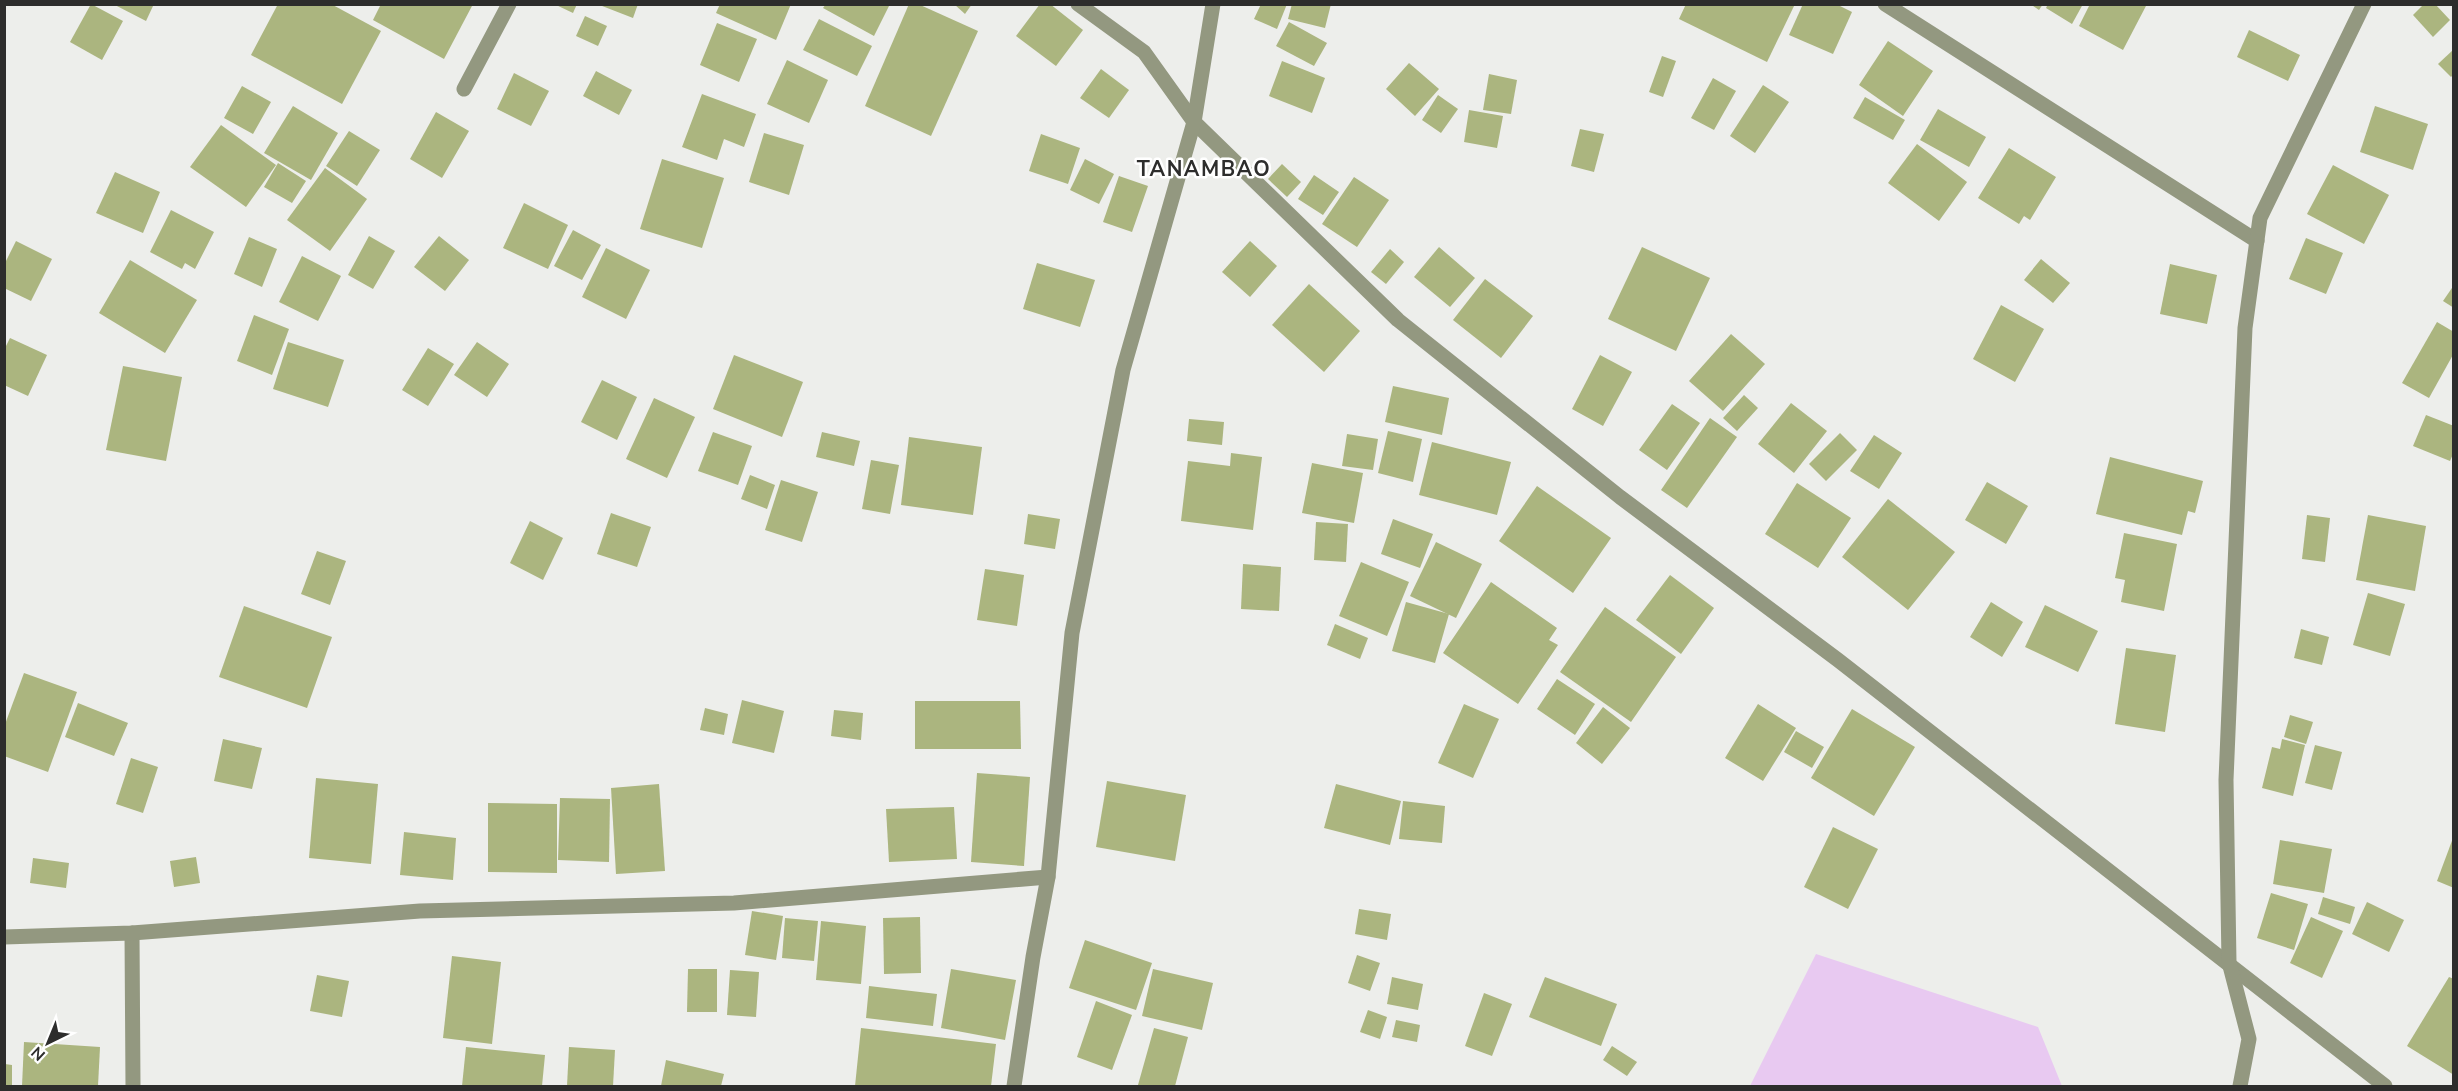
<svg xmlns="http://www.w3.org/2000/svg" width="2458" height="1091" font-family="'Nunito Sans',sans-serif">
	<style>
		.green { fill: #e8c9f1 }
		.building { fill: #abb57f }
		.lines { fill: none; stroke-linecap: round; stroke-linejoin: round }
		.minor { stroke: #939880; stroke-width: 15 }
		.labels { text-anchor: middle; dominant-baseline: central; stroke-width: 5; stroke-linejoin: round; paint-order: stroke }
		.district-label { font-size: 21px; font-weight: bold; letter-spacing: 1.5px; fill: #2d2d2c; stroke: #fff }
	</style>
	<rect width="100%" height="100%" fill="#edeeeb"/>
	<polygon class="green" points="1816,954 2038,1027 2062,1086 1750,1086"/>
	<g class="building">
		<polygon points="91,4 123,21 102,60 70,42"/>
		<polygon points="113,4 154,4 146,21"/>
		<polygon points="278,4 331,4 381,31 342,104 251,55"/>
		<polygon points="381,4 473,4 444,59 373,20"/>
		<polygon points="554,4 577,4 573,13"/>
		<polygon points="597,4 638,4 633,18"/>
		<polygon points="720,4 791,4 776,40 716,13"/>
		<polygon points="826,4 890,4 874,36 823,8"/>
		<polygon points="909,4 918,4 978,31 931,136 865,106"/>
		<polygon points="954,4 972,4 965,14"/>
		<polygon points="1040,4 1050,4 1083,30 1056,66 1016,36"/>
		<polygon points="1261,4 1287,4 1277,29 1254,19"/>
		<polygon points="1292,4 1331,4 1325,28 1288,19"/>
		<polygon points="1686,4 1795,4 1767,62 1679,19"/>
		<polygon points="1803,4 1836,4 1852,12 1833,54 1789,35"/>
		<polygon points="2030,4 2043,4 2039,10"/>
		<polygon points="2048,4 2083,4 2072,24 2046,8"/>
		<polygon points="2090,4 2147,4 2123,50 2079,26"/>
		<polygon points="2424,4 2435,4 2450,20 2433,37 2413,15"/>
		<polygon points="585,16 607,26 598,46 576,36"/>
		<polygon points="819,19 872,46 857,76 803,50"/>
		<polygon points="1289,22 1327,43 1314,66 1276,46"/>
		<polygon points="717,23 757,39 739,82 700,65"/>
		<polygon points="2249,30 2300,55 2288,81 2237,57"/>
		<polygon points="1888,41 1933,71 1903,116 1859,85"/>
		<polygon points="2454,49 2454,74 2451,77 2438,64"/>
		<polygon points="1662,56 1676,61 1663,97 1649,92"/>
		<polygon points="787,60 828,80 809,123 767,104"/>
		<polygon points="1282,61 1325,78 1312,113 1269,96"/>
		<polygon points="1409,63 1439,89 1415,116 1386,89"/>
		<polygon points="1101,69 1129,90 1109,118 1080,98"/>
		<polygon points="596,71 632,90 619,115 583,96"/>
		<polygon points="514,73 549,91 531,126 497,109"/>
		<polygon points="1489,74 1517,80 1511,114 1483,110"/>
		<polygon points="1713,78 1736,91 1714,130 1691,118"/>
		<polygon points="1763,85 1789,102 1755,153 1730,136"/>
		<polygon points="242,86 271,102 253,134 224,118"/>
		<polygon points="702,94 756,114 744,147 724,139 717,160 682,147"/>
		<polygon points="1438,95 1458,109 1441,133 1422,120"/>
		<polygon points="1865,97 1905,120 1893,140 1853,118"/>
		<polygon points="293,106 338,133 311,180 264,153"/>
		<polygon points="2375,106 2428,124 2413,170 2360,152"/>
		<polygon points="1938,109 1986,137 1969,167 1920,140"/>
		<polygon points="1469,110 1503,116 1497,148 1464,142"/>
		<polygon points="436,112 469,131 442,178 410,159"/>
		<polygon points="221,125 276,165 246,207 190,167"/>
		<polygon points="1580,129 1604,134 1594,172 1571,166"/>
		<polygon points="349,131 380,150 357,186 326,166"/>
		<polygon points="764,133 804,145 789,195 749,182"/>
		<polygon points="1041,134 1080,148 1068,184 1029,171"/>
		<polygon points="1917,144 1967,182 1939,221 1888,183"/>
		<polygon points="2009,148 2056,177 2030,220 2024,216 2019,224 1978,198"/>
		<polygon points="662,159 724,178 702,248 640,229"/>
		<polygon points="1085,159 1114,174 1099,204 1070,190"/>
		<polygon points="278,163 306,181 292,203 264,187"/>
		<polygon points="1282,164 1301,182 1287,197 1268,179"/>
		<polygon points="2333,165 2389,195 2364,244 2307,214"/>
		<polygon points="325,168 367,199 330,251 287,220"/>
		<polygon points="115,172 160,192 143,233 96,213"/>
		<polygon points="1314,175 1339,192 1323,215 1298,199"/>
		<polygon points="1119,176 1148,186 1132,232 1103,222"/>
		<polygon points="1354,177 1389,200 1357,247 1322,224"/>
		<polygon points="524,203 568,225 548,269 503,248"/>
		<polygon points="171,210 214,232 195,269 185,263 182,269 150,252"/>
		<polygon points="573,230 601,245 582,280 554,266"/>
		<polygon points="369,236 395,251 373,289 348,275"/>
		<polygon points="439,236 469,260 445,291 414,267"/>
		<polygon points="249,237 277,249 262,287 234,274"/>
		<polygon points="2306,238 2343,253 2326,294 2289,279"/>
		<polygon points="16,241 52,259 31,301 4,288 4,265"/>
		<polygon points="1250,241 1277,266 1250,297 1222,272"/>
		<polygon points="1439,247 1475,278 1450,307 1414,277"/>
		<polygon points="1642,247 1710,278 1676,351 1608,319"/>
		<polygon points="606,248 650,270 626,319 582,297"/>
		<polygon points="1390,249 1404,262 1386,284 1371,272"/>
		<polygon points="302,256 341,276 318,321 279,302"/>
		<polygon points="2041,259 2070,283 2053,303 2024,280"/>
		<polygon points="130,260 197,300 165,353 99,313"/>
		<polygon points="1037,263 1095,280 1080,327 1023,309"/>
		<polygon points="2170,264 2217,275 2207,324 2160,314"/>
		<polygon points="1485,279 1533,316 1501,358 1453,320"/>
		<polygon points="1309,284 1360,331 1324,372 1272,325"/>
		<polygon points="2454,285 2454,308 2443,301"/>
		<polygon points="2001,305 2044,329 2015,382 1973,359"/>
		<polygon points="254,315 289,329 272,375 237,361"/>
		<polygon points="2437,322 2454,332 2454,353 2429,398 2402,383"/>
		<polygon points="1731,334 1765,364 1723,411 1689,381"/>
		<polygon points="10,338 47,355 28,396 4,385 4,350"/>
		<polygon points="288,342 344,360 328,407 273,389"/>
		<polygon points="477,342 509,364 487,397 454,375"/>
		<polygon points="428,348 454,364 428,406 402,390"/>
		<polygon points="734,355 803,382 782,437 713,409"/>
		<polygon points="1600,355 1632,372 1603,426 1572,409"/>
		<polygon points="123,366 182,377 166,461 106,450"/>
		<polygon points="602,380 637,397 617,440 581,422"/>
		<polygon points="1393,386 1449,398 1442,435 1385,422"/>
		<polygon points="1744,395 1758,408 1737,431 1723,418"/>
		<polygon points="654,398 695,417 667,478 626,459"/>
		<polygon points="1791,403 1827,431 1794,473 1758,444"/>
		<polygon points="1672,404 1700,423 1667,470 1639,450"/>
		<polygon points="2426,415 2454,426 2454,452 2450,461 2413,446"/>
		<polygon points="1710,418 1737,437 1687,508 1661,490"/>
		<polygon points="1189,419 1224,422 1222,445 1187,441"/>
		<polygon points="1388,431 1422,439 1413,482 1378,473"/>
		<polygon points="713,432 752,446 738,485 698,471"/>
		<polygon points="822,432 860,441 854,466 816,457"/>
		<polygon points="1840,433 1857,450 1826,481 1809,464"/>
		<polygon points="1347,434 1378,439 1373,470 1342,466"/>
		<polygon points="1874,435 1902,453 1879,489 1850,471"/>
		<polygon points="909,437 982,447 973,515 901,505"/>
		<polygon points="1432,442 1511,462 1497,515 1419,495"/>
		<polygon points="1231,453 1262,457 1253,530 1181,521 1188,461 1230,466"/>
		<polygon points="2110,457 2203,481 2195,513 2188,511 2182,535 2096,514"/>
		<polygon points="871,460 899,465 890,514 862,509"/>
		<polygon points="1312,463 1363,473 1354,523 1302,513"/>
		<polygon points="750,475 775,485 767,509 741,499"/>
		<polygon points="781,480 818,492 802,542 765,530"/>
		<polygon points="1987,482 2028,506 2006,544 1965,520"/>
		<polygon points="1797,483 1851,518 1818,568 1765,534"/>
		<polygon points="1537,486 1611,538 1573,593 1499,541"/>
		<polygon points="1888,499 1955,552 1908,610 1842,557"/>
		<polygon points="611,513 651,527 637,567 597,554"/>
		<polygon points="1028,514 1060,519 1055,549 1024,544"/>
		<polygon points="2307,515 2330,518 2325,562 2302,559"/>
		<polygon points="2368,515 2426,526 2415,591 2356,580"/>
		<polygon points="1393,519 1433,534 1420,568 1381,554"/>
		<polygon points="530,521 563,538 543,580 510,563"/>
		<polygon points="1316,522 1348,524 1346,562 1314,560"/>
		<polygon points="2124,533 2177,544 2164,611 2121,602 2125,580 2115,578"/>
		<polygon points="1436,542 1482,564 1456,618 1410,596"/>
		<polygon points="317,551 346,561 330,605 301,594"/>
		<polygon points="1361,562 1409,582 1387,636 1339,616"/>
		<polygon points="1243,564 1281,567 1279,611 1241,609"/>
		<polygon points="985,569 1024,575 1017,626 977,620"/>
		<polygon points="1670,575 1714,608 1681,654 1636,620"/>
		<polygon points="1491,582 1557,628 1549,640 1558,645 1518,704 1443,653"/>
		<polygon points="2368,593 2405,604 2390,656 2353,645"/>
		<polygon points="1406,602 1449,614 1435,663 1392,651"/>
		<polygon points="1991,602 2023,622 2002,657 1970,637"/>
		<polygon points="2045,605 2098,631 2078,672 2025,647"/>
		<polygon points="244,606 332,637 307,708 219,677"/>
		<polygon points="1605,607 1676,657 1631,722 1560,672"/>
		<polygon points="1335,624 1368,638 1360,659 1327,645"/>
		<polygon points="2301,629 2329,637 2322,665 2294,658"/>
		<polygon points="2126,648 2176,655 2165,732 2115,724"/>
		<polygon points="24,673 77,692 48,772 4,756 4,727"/>
		<polygon points="1557,679 1595,704 1575,735 1537,709"/>
		<polygon points="742,700 784,711 774,753 732,743"/>
		<polygon points="915,701 1020,701 1021,749 915,749"/>
		<polygon points="78,703 128,723 114,756 65,737"/>
		<polygon points="1464,704 1499,719 1473,778 1438,763"/>
		<polygon points="1758,704 1796,728 1763,781 1725,758"/>
		<polygon points="1603,707 1630,728 1602,764 1576,743"/>
		<polygon points="705,708 728,714 724,735 700,730"/>
		<polygon points="1852,709 1915,747 1874,816 1811,778"/>
		<polygon points="834,710 863,713 861,740 831,736"/>
		<polygon points="2290,715 2313,722 2306,744 2284,737"/>
		<polygon points="1796,731 1824,747 1812,768 1784,752"/>
		<polygon points="223,739 262,748 252,789 214,781"/>
		<polygon points="2282,739 2305,745 2293,796 2262,788 2272,747 2280,749"/>
		<polygon points="2315,745 2342,752 2332,790 2305,783"/>
		<polygon points="131,758 158,767 143,813 116,804"/>
		<polygon points="977,773 1030,777 1024,866 971,862"/>
		<polygon points="316,778 378,784 371,864 309,858"/>
		<polygon points="1107,781 1186,795 1175,861 1096,847"/>
		<polygon points="659,784 665,871 616,874 611,788"/>
		<polygon points="1336,784 1401,801 1390,845 1324,828"/>
		<polygon points="560,798 610,799 609,862 558,860"/>
		<polygon points="1403,801 1445,806 1442,843 1399,839"/>
		<polygon points="488,803 557,804 557,873 488,872"/>
		<polygon points="954,807 957,859 889,862 886,809"/>
		<polygon points="1833,827 1878,849 1848,909 1804,887"/>
		<polygon points="404,832 456,838 453,880 400,875"/>
		<polygon points="2453,838 2454,838 2454,888 2437,881"/>
		<polygon points="2280,840 2332,849 2324,893 2273,884"/>
		<polygon points="196,857 200,883 174,887 170,861"/>
		<polygon points="33,858 69,863 66,888 30,883"/>
		<polygon points="2271,893 2308,904 2294,950 2257,938"/>
		<polygon points="2323,897 2355,907 2350,924 2318,914"/>
		<polygon points="2367,902 2404,920 2389,952 2352,934"/>
		<polygon points="1359,909 1391,914 1387,940 1355,934"/>
		<polygon points="752,911 783,916 776,960 745,955"/>
		<polygon points="920,917 921,973 884,974 883,918"/>
		<polygon points="2311,917 2343,931 2322,978 2290,963"/>
		<polygon points="785,918 818,921 814,961 782,958"/>
		<polygon points="821,921 866,926 861,984 816,980"/>
		<polygon points="1085,940 1152,963 1136,1010 1069,988"/>
		<polygon points="1357,955 1380,963 1370,991 1348,983"/>
		<polygon points="452,956 501,962 492,1044 443,1038"/>
		<polygon points="688,969 717,969 717,1012 687,1012"/>
		<polygon points="951,969 1016,980 1005,1040 941,1028"/>
		<polygon points="1153,969 1213,983 1202,1030 1142,1016"/>
		<polygon points="730,970 759,972 756,1017 727,1015"/>
		<polygon points="317,975 349,981 342,1017 310,1011"/>
		<polygon points="1392,977 1423,984 1418,1010 1387,1004"/>
		<polygon points="1545,977 1617,1004 1601,1046 1529,1017"/>
		<polygon points="2449,977 2454,979 2454,1075 2407,1046"/>
		<polygon points="869,986 937,994 933,1026 866,1018"/>
		<polygon points="1484,993 1512,1004 1492,1056 1465,1046"/>
		<polygon points="1096,1001 1132,1015 1112,1070 1077,1057"/>
		<polygon points="1368,1010 1387,1017 1380,1039 1360,1032"/>
		<polygon points="1396,1020 1420,1025 1417,1042 1392,1037"/>
		<polygon points="861,1028 996,1044 991,1086 855,1086"/>
		<polygon points="1154,1028 1188,1037 1175,1086 1138,1085"/>
		<polygon points="24,1042 100,1047 98,1086 22,1086"/>
		<polygon points="1612,1046 1637,1062 1627,1076 1603,1060"/>
		<polygon points="466,1047 545,1055 542,1086 462,1086"/>
		<polygon points="569,1047 615,1050 613,1086 567,1086"/>
		<polygon points="666,1060 724,1074 721,1086 661,1086"/>
		<polygon points="5,1064 12,1065 12,1086 5,1086"/>
	</g>
	<g class="lines">
		<g class="minor">
			<polyline points="1078,4 1144,52 1194,122 1398,320 1620,497 1838,660 2385,1086"/>
			<polyline points="1885,4 2257,241"/>
			<polyline points="464,89 509,4"/>
			<polyline points="132,933 133,1086"/>
			<polyline points="4,937 132,933 420,911 734,903 1048,877"/>
			<polyline points="1014,1086 1033,957 1048,877 1072,633 1123,370 1194,122 1213,4"/>
			<polyline points="2240,1086 2249,1039 2229,962 2226,780 2245,328 2260,218 2364,4"/>
		</g>
	</g>
	<g class="labels">
		<g class="district-label">
			<text x="1204" y="169">TANAMBAO</text>
		</g>
	</g>
	<rect width="2458" height="1091" fill="none" stroke="#2d2d2c" stroke-width="12"/>
	<g transform="translate(48 1043) rotate(223)" stroke="#ffffff" stroke-width="4.5" paint-order="stroke">
	<path d="M0-4.5L10 22L0 15L-10 22Z" fill="#2d2d2c"/>
	<text y="-9" font-size="16" font-weight="bold" text-anchor="middle" fill="#2d2d2c">N</text>
	</g>
</svg>
